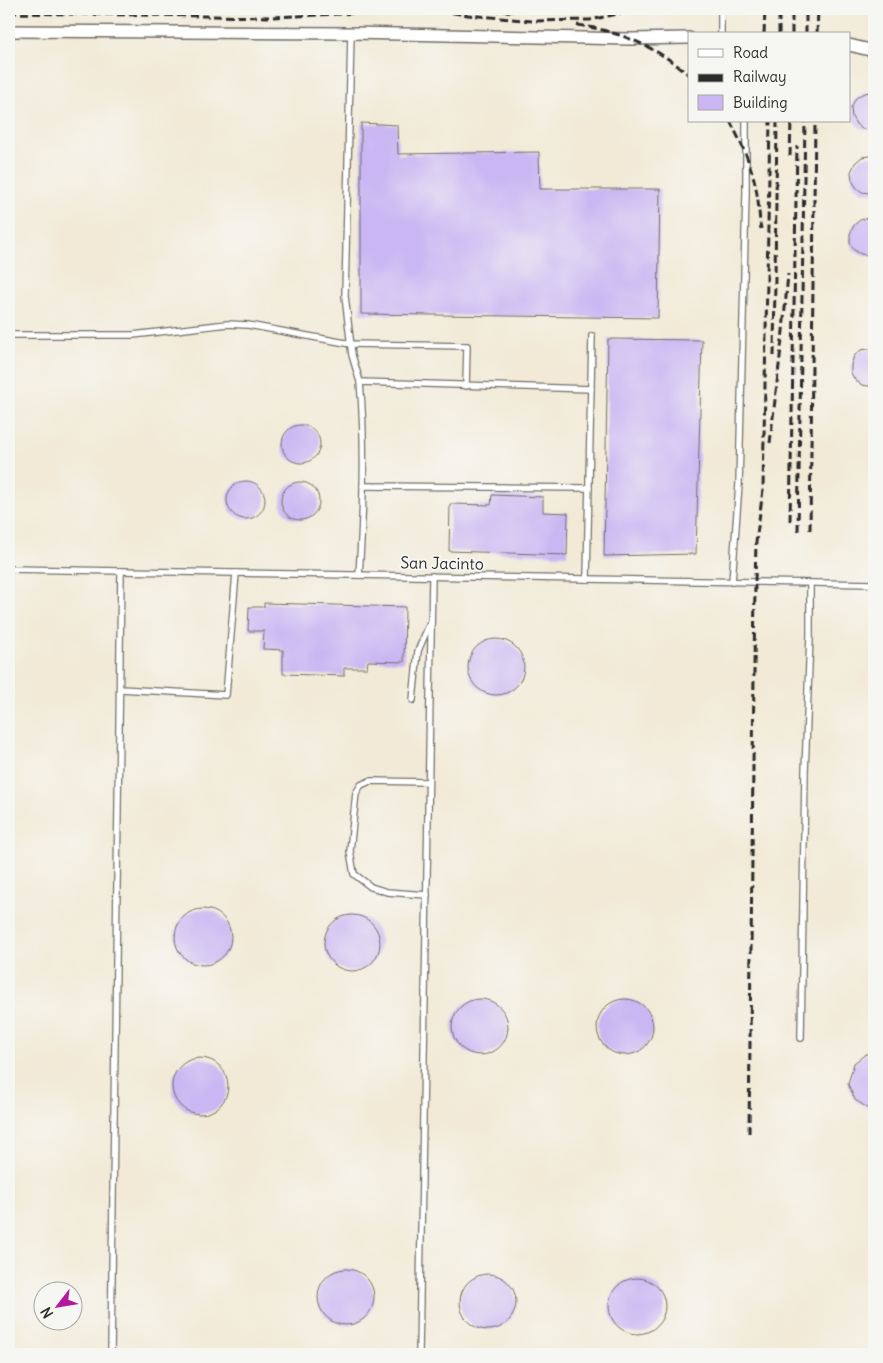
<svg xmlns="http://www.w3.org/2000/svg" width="883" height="1363" font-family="Delius,sans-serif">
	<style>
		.building { fill: #c9b6f3 }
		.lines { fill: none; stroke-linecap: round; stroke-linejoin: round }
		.lane-casing { stroke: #716e67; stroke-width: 8 }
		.street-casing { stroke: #716e67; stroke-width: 14 }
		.lane { stroke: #fff; stroke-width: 5.5 }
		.street { stroke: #fff; stroke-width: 11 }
		.rail { stroke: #2b2b2b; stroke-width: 3; stroke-dasharray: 8 4; stroke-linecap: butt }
		.labels { text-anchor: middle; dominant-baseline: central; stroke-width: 4; stroke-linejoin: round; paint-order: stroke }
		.street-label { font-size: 16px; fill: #2b2b2b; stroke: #f6f6f2 }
	</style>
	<rect width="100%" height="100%" fill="#f6f6f2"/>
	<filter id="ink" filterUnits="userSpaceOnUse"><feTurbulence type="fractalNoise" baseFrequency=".02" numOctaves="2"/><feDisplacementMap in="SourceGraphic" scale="10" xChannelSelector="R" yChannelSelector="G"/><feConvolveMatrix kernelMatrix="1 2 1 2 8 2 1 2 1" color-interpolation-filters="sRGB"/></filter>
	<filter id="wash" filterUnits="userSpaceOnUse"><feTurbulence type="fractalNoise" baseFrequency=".0096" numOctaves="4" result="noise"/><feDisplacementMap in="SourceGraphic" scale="20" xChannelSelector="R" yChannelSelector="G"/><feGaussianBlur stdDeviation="1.12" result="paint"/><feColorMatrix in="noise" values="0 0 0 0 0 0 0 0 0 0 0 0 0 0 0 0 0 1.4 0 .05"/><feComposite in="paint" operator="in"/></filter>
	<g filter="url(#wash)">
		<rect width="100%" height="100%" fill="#f2ead7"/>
		<g id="blocks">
			<g class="building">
				<polygon points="869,92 874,93 874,129 869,130 862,129 856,124 852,117 851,108 855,99 862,94"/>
				<polygon points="361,123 397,125 398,154 539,152 540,189 660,189 658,318 361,314"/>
				<polygon points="869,156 874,157 874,193 869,193 862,192 856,187 852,180 851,172 855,163 862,157"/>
				<polygon points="868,218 874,219 874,255 868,256 861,254 854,250 850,243 850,234 854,225 860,220"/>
				<polygon points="608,339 702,340 696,554 604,556"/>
				<polygon points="868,349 874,350 874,386 868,386 862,385 855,380 851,373 851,365 854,356 861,350"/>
				<circle cx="301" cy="444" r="19"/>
				<circle cx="246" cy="500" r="19"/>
				<circle cx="300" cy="501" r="19"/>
				<polygon points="492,495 543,497 543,512 568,513 567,555 449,551 450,504 491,505"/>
				<polygon points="264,603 405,607 404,662 368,661 367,668 344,668 344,676 283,674 283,650 263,649 264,631 248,631 249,607 264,607"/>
				<circle cx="496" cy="667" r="28"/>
				<circle cx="203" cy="937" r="28"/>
				<circle cx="352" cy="943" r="28"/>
				<circle cx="625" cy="1027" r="28"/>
				<circle cx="480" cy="1027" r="28"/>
				<polygon points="874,1053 874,1112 855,1100 848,1084 854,1063 866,1054"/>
				<circle cx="200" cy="1086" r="28"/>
				<circle cx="346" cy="1297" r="28"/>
				<circle cx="488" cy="1302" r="28"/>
				<circle cx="637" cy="1306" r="28"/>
			</g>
		</g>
	</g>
	<g filter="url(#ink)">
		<use href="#blocks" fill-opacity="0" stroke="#716e67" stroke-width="1"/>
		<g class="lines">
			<defs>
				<g id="lane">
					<polyline points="873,9 874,16"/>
					<polyline points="351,33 345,296 352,355 360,382"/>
					<polyline points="721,34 721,9"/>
					<polyline points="9,335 133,335 227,324 248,325 351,344 467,346 466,386"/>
					<polyline points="363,486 589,488"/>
					<polyline points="9,569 874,584"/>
					<path d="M359 575C363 511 366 447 360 382L591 389"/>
					<polyline points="587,579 592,336"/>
					<polyline points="732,582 739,484 746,194 746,121"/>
					<polyline points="120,689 226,695 236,573"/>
					<polyline points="413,700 418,651 430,623"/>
					<polyline points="427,895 387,892 371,887 354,874 350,851 356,793 361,785 370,781 428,782"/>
					<polyline points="801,1038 805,772 810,636 810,583"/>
					<polyline points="111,1354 121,571"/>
					<polyline points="419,1354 432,576"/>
				</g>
				<g id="street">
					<polyline points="9,31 351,33 630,39 689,38"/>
					<polyline points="849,45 874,51"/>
				</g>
			</defs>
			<use href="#lane" class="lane-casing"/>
			<use href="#street" class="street-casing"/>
			<use href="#lane" class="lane"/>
			<use href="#street" class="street"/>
			<g class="rail">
				<polyline points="491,11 511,11"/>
				<polyline points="505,11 553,9"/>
				<polyline points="9,13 272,17 341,14 396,9 424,9 468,15 533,21 590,20 622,13 632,9"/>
				<path d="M577 25C619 31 657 47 689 75"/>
				<polyline points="764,34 765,9"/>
				<polyline points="779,34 779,9"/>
				<polyline points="792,34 792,9"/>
				<polyline points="806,34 806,9"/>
				<polyline points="817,34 818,9"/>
				<path d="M730 121C742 144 753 168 757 194 759 205 759 217 761 229"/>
				<polyline points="790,156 791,121"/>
				<polyline points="774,356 777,121"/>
				<polyline points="770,443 783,331 788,274"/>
				<polyline points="790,521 797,146"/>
				<polyline points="810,530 815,121"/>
				<polyline points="798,531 805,121"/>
				<polyline points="749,1133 755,582 756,542 763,490 770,121"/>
			</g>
		</g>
	</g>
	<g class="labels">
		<g class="street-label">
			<text transform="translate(442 563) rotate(1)">San Jacinto</text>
		</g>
	</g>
	<rect width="883" height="1363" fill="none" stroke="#f6f6f2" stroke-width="30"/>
	<rect x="688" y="32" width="162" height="90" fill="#f6f6f2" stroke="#a5a5a2"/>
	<rect x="698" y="49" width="25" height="8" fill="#ffffff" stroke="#a5a5a2"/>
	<text x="733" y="58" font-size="15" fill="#2b2b2b">Road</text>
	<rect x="698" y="74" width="25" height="8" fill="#2b2b2b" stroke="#a5a5a2"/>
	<text x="733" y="82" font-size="15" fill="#2b2b2b">Railway</text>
	<rect x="698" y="95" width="25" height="15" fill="#c9b6f3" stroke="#a5a5a2"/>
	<text x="733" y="108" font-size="15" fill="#2b2b2b">Building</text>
	<g transform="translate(58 1306) rotate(239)"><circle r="24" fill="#f6f6f2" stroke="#a5a5a2"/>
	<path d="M0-4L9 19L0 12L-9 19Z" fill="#b5179e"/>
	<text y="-8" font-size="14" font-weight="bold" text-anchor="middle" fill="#2b2b2b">N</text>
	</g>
</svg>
